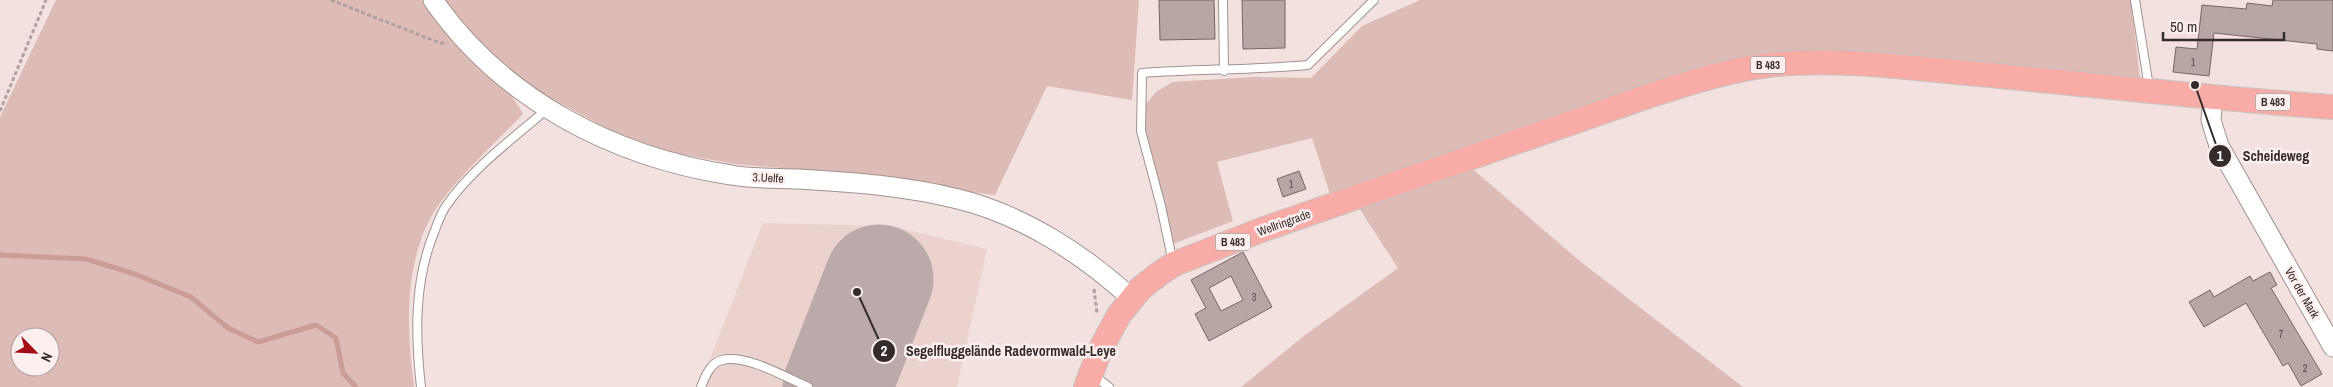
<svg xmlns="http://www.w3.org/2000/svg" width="2333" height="387" font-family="'Archivo Narrow',sans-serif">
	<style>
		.built { fill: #ebd2ce }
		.green { fill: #ddbbb7; fill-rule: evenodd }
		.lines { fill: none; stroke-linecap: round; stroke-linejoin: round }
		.stream { stroke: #ca9d98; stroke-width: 5 }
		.runway { stroke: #baaaa9; stroke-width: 109 }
		.building { fill: #b6a6a4; stroke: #756664; fill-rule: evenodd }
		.service-casing { stroke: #a1928f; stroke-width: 10 }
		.tertiary-casing { stroke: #a1928f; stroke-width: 21 }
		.primary-casing { stroke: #c6c4c4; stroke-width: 26 }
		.path { stroke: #afa19f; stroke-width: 3; stroke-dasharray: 4 2.5; stroke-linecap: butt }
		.service { stroke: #fff; stroke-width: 8 }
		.tertiary { stroke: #fff; stroke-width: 19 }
		.primary { stroke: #f8aca5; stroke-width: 24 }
		.labels { text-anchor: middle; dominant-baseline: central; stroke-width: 5; stroke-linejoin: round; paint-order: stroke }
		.number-label { font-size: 10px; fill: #544a49 }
		.shield { fill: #fdefee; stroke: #706666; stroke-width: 1 }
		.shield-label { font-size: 11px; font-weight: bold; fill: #332c2b }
		.street-label { font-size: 12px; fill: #332c2b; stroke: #fdefee }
		.leader { fill: none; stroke: #332c2b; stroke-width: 2 }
		.callout-dot { fill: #332c2b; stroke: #fdefee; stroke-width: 2 }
		.mark-label { font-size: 15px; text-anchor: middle; font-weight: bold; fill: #fff }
		.callout-label { font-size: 14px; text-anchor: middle; font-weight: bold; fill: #332c2b; stroke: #fdefee; stroke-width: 5; stroke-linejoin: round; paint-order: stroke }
	</style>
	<rect width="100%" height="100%" fill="#f3e1df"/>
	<polygon class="built" points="763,223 891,226 987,249 957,387 699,387"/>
	<g class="green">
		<path d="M56 0H423C438 21 456 41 474 60 494 80 509 88 523 114 496 142 466 169 442 200 403 252 406 326 414 387H0V117ZM20 337H50V367H20Z"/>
		<polygon points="443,0 1139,0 1132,100 1047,86 995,195 962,191 903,178 735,164 674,153 615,133 529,86 483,45"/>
		<polygon points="1420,0 2131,0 2140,79 1769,61 1332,200 1312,138 1217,162 1233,221 1173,244 1144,130 1143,107 1156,92 1172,82 1253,77 1311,78 1362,26"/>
		<polygon points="1469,166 1581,262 1743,387 1241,387 1305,335 1398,268 1357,205"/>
	</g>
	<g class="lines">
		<polyline class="stream" points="0,255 86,259 132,273 191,297 228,328 258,342 316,325 336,338 343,373 356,387"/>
		<polyline class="runway" points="837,387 879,279"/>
	</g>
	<g class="building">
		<polygon points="1159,0 1214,0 1215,39 1160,40"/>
		<polygon points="1242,0 1285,0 1285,48 1243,49"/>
		<polygon points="2273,0 2333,0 2333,51 2317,49 2317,44 2214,33 2209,76 2173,72 2176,47 2197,49 2202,5 2246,9 2247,3 2272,6"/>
		<polygon points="1299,171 1306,189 1283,197 1277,179"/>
		<path d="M1243 252 1272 307 1209 341 1195 314 1206 308 1191 280ZM1231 276 1243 300 1221 311 1209 288Z"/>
		<polygon points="2270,272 2277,285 2271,288 2322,374 2301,386 2288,363 2283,366 2246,303 2204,327 2189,302 2210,290 2214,297 2250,276 2253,281"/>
	</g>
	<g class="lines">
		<defs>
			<g id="service">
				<polyline points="1223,0 1224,71"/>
				<polyline points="2135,0 2149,87"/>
				<path d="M1173 263 1161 206 1141 131 1142 73C1197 69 1252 70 1308 65L1374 0"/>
				<polyline points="1093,375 1109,387"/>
				<path d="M421 387C415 334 414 280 435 230 438 222 441 213 446 206 472 168 513 139 547 109"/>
				<path d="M701 387C705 377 710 363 722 360 746 354 785 377 808 387"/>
			</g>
			<g id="tertiary">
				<path d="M433 0C502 99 613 157 731 175 753 179 776 178 798 179 852 182 906 186 958 199 1023 215 1083 254 1131 298"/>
				<polyline points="2213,97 2211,120 2219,146 2333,347"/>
			</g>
			<path id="primary" d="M1086 387 1100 350 1119 315 1140 289 1159 274 1174 264 1264 229 1651 95C1689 83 1728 70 1768 65 1837 57 1910 68 1979 74 2097 85 2215 99 2333 107"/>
		</defs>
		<use href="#service" class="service-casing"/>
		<use href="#tertiary" class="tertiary-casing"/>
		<use href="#primary" class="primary-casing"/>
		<g class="path">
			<polyline points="331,0 440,43 447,43"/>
			<polyline points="0,111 46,0"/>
			<polyline points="1094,289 1097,313"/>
		</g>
		<use href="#service" class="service"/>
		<use href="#tertiary" class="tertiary"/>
		<use href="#primary" class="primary"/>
	</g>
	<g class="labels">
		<g class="number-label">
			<text x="2193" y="62">1</text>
			<text x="1291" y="184">1</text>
			<text x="1254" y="297">3</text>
			<text x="2281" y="334">7</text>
			<text x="2305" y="368">2</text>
		</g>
		<g class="shield">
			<rect x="1750.5" y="56.5" width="35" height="17" rx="4"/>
			<rect x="2255.5" y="93.5" width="35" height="17" rx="4"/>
			<rect x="1215.5" y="233.5" width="35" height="17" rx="4"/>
		</g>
		<g class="shield-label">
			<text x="1768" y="65">B 483</text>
			<text x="2273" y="102">B 483</text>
			<text x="1233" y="242">B 483</text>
		</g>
		<g class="street-label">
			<text transform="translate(768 178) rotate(3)">3.Uelfe</text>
			<text transform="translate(1284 223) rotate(-20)">Wellringrade</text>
			<text transform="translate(2302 293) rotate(60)">Vor der Mark</text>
		</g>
	</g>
	<path class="leader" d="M2195 85L2220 156M857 292L884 351"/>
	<g class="callout-dot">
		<circle cx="2195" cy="85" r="5"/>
		<circle cx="857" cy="292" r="5"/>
		<circle cx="2220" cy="156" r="12"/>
		<circle cx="884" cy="351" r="12"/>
	</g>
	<g class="mark-label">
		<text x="2220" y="161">1</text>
		<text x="884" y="356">2</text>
	</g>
	<g class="callout-label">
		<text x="2276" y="161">Scheideweg</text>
		<text x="1011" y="356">Segelfluggelände Radevormwald-Leye</text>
	</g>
	<g transform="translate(35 352) rotate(114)"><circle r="24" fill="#fdefee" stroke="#aca1a0"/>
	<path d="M0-4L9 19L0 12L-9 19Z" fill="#a40c15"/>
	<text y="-8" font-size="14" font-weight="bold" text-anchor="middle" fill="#332c2b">N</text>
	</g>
	<path d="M2163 32v8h121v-8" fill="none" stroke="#332c2b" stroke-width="2.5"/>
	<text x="2170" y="32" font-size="15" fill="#332c2b" stroke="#fdefee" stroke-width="4" paint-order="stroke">50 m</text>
</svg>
